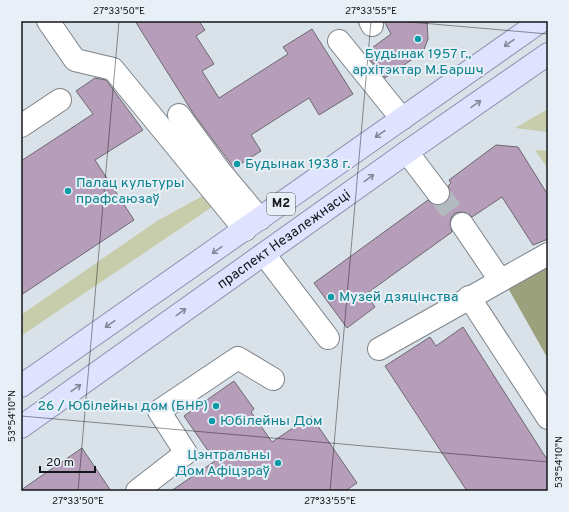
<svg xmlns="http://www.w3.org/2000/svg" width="569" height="512" font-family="Overpass,sans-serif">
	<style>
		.green { fill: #c7ccaa }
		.forest { fill: #9ba07d }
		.building { fill: #b69ebb; stroke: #6d686e }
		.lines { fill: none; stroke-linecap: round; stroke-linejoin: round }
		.minor-tunnel { stroke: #b2b9bf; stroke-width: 22; stroke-dasharray: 22 11; stroke-linecap: butt }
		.minor-casing { stroke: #7c8389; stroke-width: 24 }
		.major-casing { stroke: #8a90ae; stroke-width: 24 }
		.minor { stroke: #fff; stroke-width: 22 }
		.major { stroke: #dfe3ff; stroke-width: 22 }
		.oneway { stroke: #848798 }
		.ticks { fill: none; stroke: #141719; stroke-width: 1; stroke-opacity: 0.45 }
		.culture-dot { fill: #0f9aa8; stroke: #e8eff6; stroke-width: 1.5 }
		.labels { text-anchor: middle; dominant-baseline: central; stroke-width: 4; stroke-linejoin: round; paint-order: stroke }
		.shield { fill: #e8eff6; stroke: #54585b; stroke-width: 1 }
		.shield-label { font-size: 13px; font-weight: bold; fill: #141719 }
		.culture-label { font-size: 14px; fill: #0d838f; stroke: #e8eff6; text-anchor: start }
		.street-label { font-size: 14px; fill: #141719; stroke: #e8eff6 }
		.neatline { fill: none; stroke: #141719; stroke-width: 1.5 }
		.ticks-label { font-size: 10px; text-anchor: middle; fill: #141719 }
	</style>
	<rect width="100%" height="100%" fill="#dae2e9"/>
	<g class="green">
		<polygon points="548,109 548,132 515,128"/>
		<polygon points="535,150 548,151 548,169"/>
		<polygon points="206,194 215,205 21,336 21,315 157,221"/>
	</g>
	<polygon class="forest" points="548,266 548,359 508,288"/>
	<g class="building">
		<polygon points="135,21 199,21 205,30 196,36 214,64 202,71 219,98 288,54 283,47 312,29 353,94 319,115 309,98 251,135 261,151 234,168 195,116"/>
		<polygon points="384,21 427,21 428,39 423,52 385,78 365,53 391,34"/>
		<polygon points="95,78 106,80 143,130 95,160 134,220 21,295 21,161 93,114 76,91"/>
		<polygon points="496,145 518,147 548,195 548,239 533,245 502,197 472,217 467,213 461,212 455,213 451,218 450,225 452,232 366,294 375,307 347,328 314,283 428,200 434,205 440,205 446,203 450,197 450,192 448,186 451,183 449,180"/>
		<polygon points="463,327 548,461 548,491 467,491 385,366 430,337 436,346"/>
		<polygon points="234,381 254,409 251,412 272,442 311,416 357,483 345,491 171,491 215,461 184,416"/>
		<polygon points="82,448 111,491 21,491 21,490"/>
	</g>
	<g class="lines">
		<polyline class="minor-tunnel" points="438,193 462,224"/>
		<defs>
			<g id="minor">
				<polyline points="48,21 75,60 113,69 245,230"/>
				<polyline points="370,21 372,25"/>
				<polyline points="339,41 402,119"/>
				<polyline points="179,115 219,170 260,219"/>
				<polyline points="21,126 60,100"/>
				<polyline points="407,152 438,193"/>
				<polyline points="462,224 500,280"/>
				<polyline points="264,254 328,338"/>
				<polyline points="469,297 548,418"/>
				<polyline points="379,349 548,254"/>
				<polyline points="137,491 186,453 159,411 238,358 273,379"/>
			</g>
			<g id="major">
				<polyline points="21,386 541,21"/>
				<path id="s1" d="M21 427 407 152 548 54"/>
			</g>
		</defs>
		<use href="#minor" class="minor-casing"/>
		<use href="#major" class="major-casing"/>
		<use href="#minor" class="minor"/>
		<use href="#major" class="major"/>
	</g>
	<defs><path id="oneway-shaft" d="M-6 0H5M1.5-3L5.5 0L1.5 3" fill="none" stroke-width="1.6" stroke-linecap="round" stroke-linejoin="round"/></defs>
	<g class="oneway">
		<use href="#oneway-shaft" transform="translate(509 43) rotate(145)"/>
		<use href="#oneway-shaft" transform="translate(476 104) rotate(-35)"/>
		<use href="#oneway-shaft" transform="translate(380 134) rotate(145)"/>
		<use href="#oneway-shaft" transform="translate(369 178) rotate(-36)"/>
		<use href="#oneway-shaft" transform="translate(217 250) rotate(145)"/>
		<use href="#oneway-shaft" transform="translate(181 312) rotate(-36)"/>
		<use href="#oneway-shaft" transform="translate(110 324) rotate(145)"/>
		<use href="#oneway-shaft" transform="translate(76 388) rotate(-35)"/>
	</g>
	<path class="ticks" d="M398 21 548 34M21 416 548 462M78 491 119 21M330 491 371 21"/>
	<g class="culture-dot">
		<circle cx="418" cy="39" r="4"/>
		<circle cx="237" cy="164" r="4"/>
		<circle cx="68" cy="191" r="4"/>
		<circle cx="331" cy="297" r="4"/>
		<circle cx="216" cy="406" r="4"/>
		<circle cx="212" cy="421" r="4"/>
		<circle cx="278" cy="463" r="4"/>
	</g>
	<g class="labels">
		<rect class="shield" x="267" y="193" width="28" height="22" rx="3"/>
		<g class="shield-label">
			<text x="281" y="204">М2</text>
		</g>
		<g class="culture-label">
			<text x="418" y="54" text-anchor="middle">Будынак 1957 г.,<tspan x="418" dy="16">архітэктар М.Баршч</tspan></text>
			<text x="245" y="164">Будынак 1938 г.</text>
			<text x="76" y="183">Палац культуры<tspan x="76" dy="16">прафсаюзаў</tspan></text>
			<text x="339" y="297">Музей дзяцінства</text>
			<text x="208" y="406" text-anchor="end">26 / Юбілейны дом (БНР)</text>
			<text x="220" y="421">Юбілейны Дом</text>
			<text x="270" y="455" text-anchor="end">Цэнтральны<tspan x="270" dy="16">Дом Афіцэраў</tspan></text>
		</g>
		<g class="street-label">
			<text stroke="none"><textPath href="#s1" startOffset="323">праспект Незалежнасці</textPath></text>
		</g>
	</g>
	<rect width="569" height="512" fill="none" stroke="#e8eff6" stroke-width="44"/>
	<path d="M40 466v6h55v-6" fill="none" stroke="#141719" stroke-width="2"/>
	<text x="46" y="466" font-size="12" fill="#141719" stroke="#e8eff6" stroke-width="3" paint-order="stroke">20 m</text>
	<rect x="22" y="22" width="525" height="468" class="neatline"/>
	<g class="ticks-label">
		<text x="119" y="14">27°33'50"E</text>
		<text x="371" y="14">27°33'55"E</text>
		<text transform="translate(11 416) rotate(-90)" y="4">53°54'10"N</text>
		<text transform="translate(558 462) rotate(-90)" y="4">53°54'10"N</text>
		<text x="78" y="504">27°33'50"E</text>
		<text x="330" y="504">27°33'55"E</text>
	</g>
</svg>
